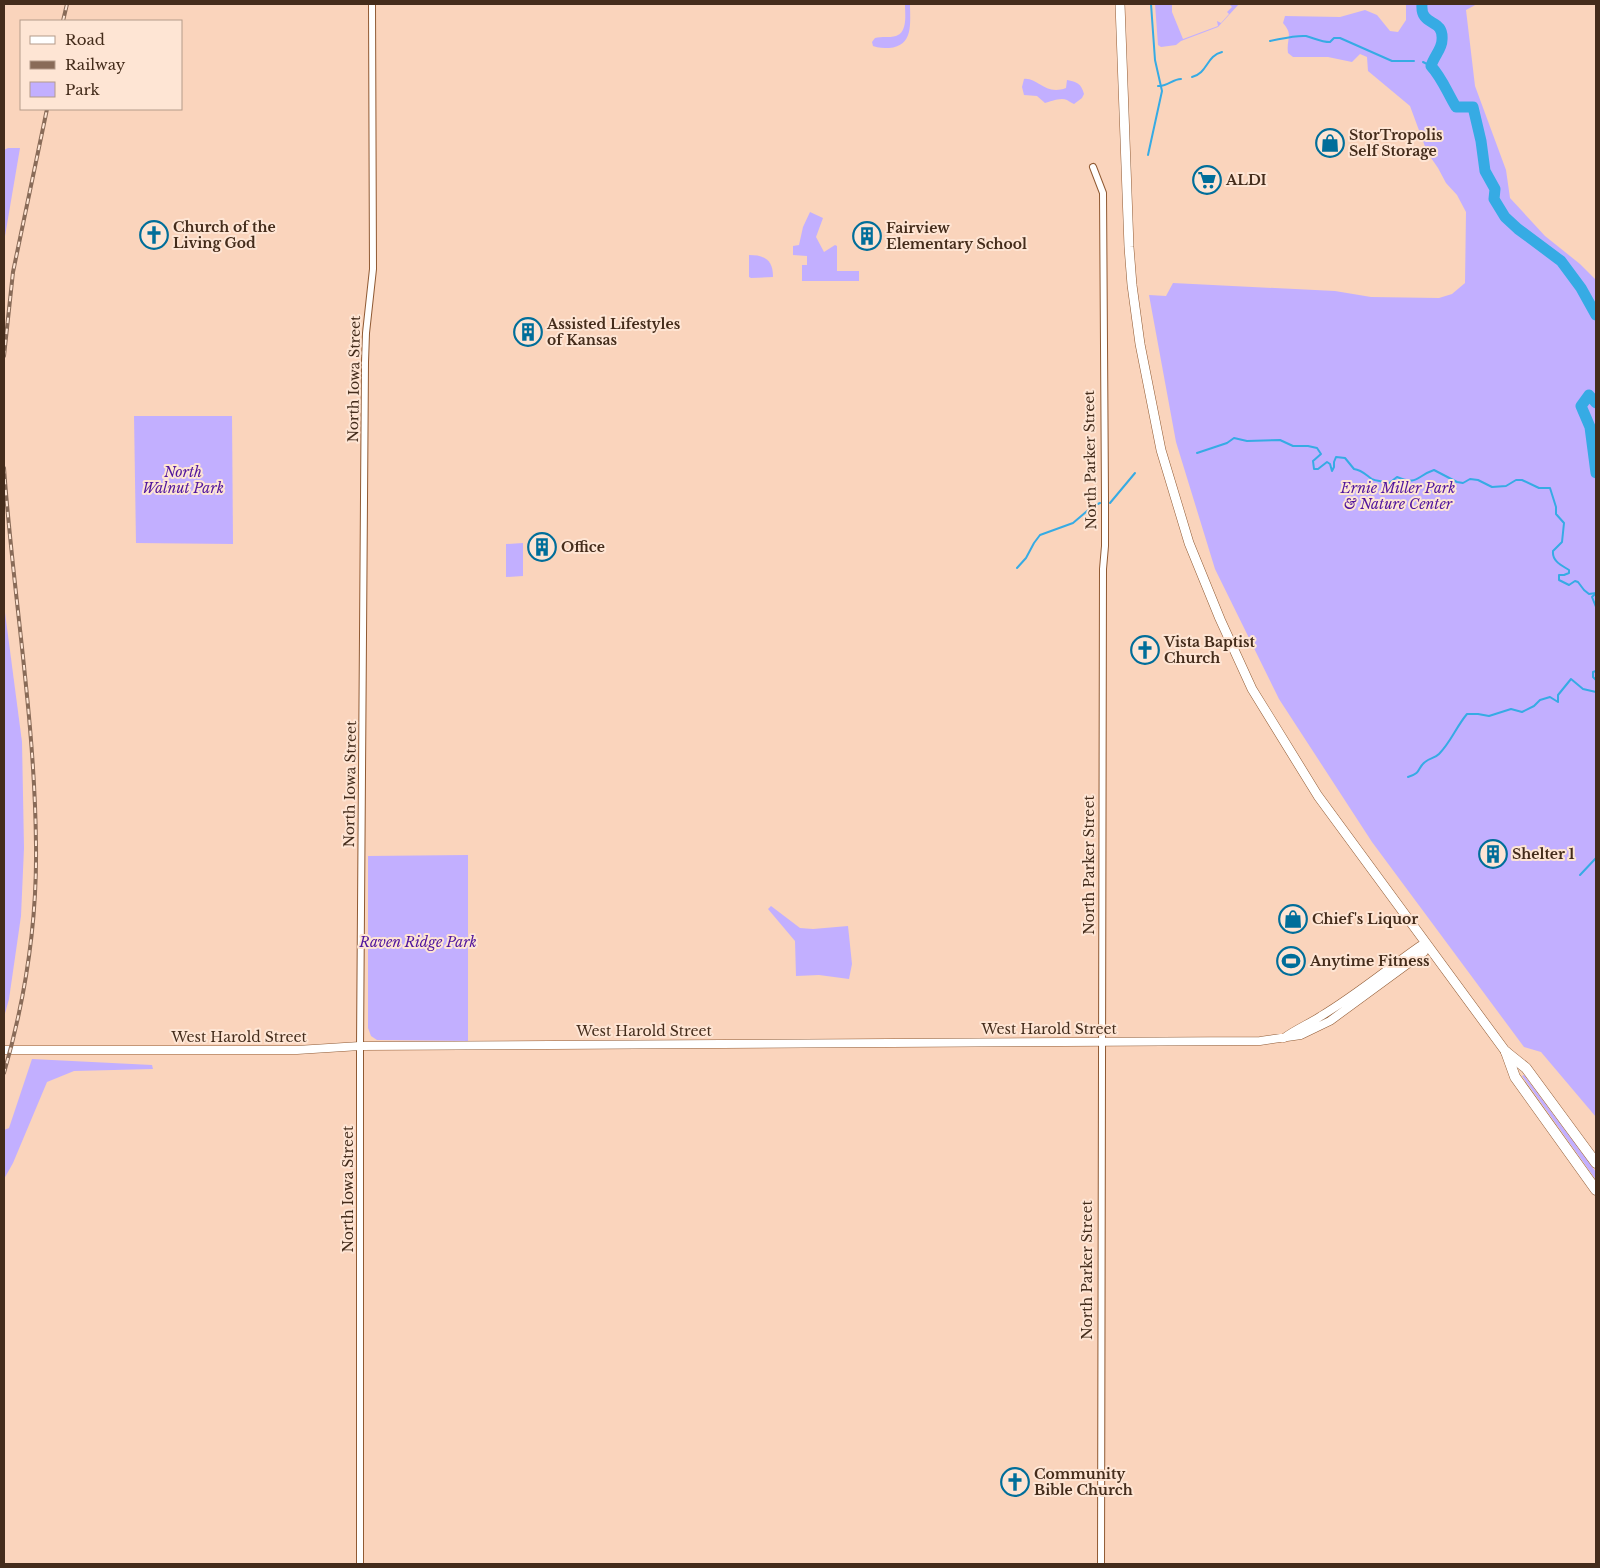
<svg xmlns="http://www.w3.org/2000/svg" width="1600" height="1568" font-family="'Libre Baskerville',serif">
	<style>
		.green { fill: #c2afff }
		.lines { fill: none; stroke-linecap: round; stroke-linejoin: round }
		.stream { stroke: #36abe4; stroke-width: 2 }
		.river { stroke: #36abe4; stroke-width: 11 }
		.tertiary-casing { stroke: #905a33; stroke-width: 8 }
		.secondary-casing { stroke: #905a33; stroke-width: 9 }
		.trunk-casing { stroke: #905a33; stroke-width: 10 }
		.motorway-casing { stroke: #905a33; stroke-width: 11 }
		.tertiary { stroke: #fff; stroke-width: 6 }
		.secondary { stroke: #fff; stroke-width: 8 }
		.trunk { stroke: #fff; stroke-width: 9 }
		.motorway { stroke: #fff; stroke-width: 10 }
		.rail-casing { stroke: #896b58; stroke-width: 4 }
		.rail { stroke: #fee5d4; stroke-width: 2; stroke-dasharray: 5.5; stroke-linecap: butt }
		.labels { text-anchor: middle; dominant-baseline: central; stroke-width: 4; stroke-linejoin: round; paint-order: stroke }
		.poi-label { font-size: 14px; font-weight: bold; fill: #442c1b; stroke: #fee5d4; text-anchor: start }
		.street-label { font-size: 14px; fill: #442c1b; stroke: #fee5d4 }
		.park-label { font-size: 14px; font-style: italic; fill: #50159d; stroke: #fee5d4 }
	</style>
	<rect width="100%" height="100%" fill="#fad4bc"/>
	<g class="green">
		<path d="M905 4H910C910 23 914 46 889 48 883 48 879 48 873 46L872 42 875 38C882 36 889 38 896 36 908 32 905 14 905 4Z"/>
		<polygon points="1155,4 1172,4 1172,12 1183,39 1218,26 1217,21 1221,23 1229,14 1227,12 1232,7 1230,5 1231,4 1239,4 1218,27 1181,41 1176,45 1161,47 1158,45"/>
		<path d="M1406 4H1477L1466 10 1475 86 1506 170 1510 198 1545 236 1580 264 1596 280V1117L1541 1052 1524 1047 1372 842 1279 699 1215 569 1176 442 1149 295 1166 296 1173 283 1335 291 1371 297 1439 298 1452 294 1465 283 1466 212 1457 195 1446 183 1438 168 1427 152 1410 106 1368 71 1367 57 1360 54 1352 62 1328 57H1293L1288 53C1286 38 1294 36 1283 23L1285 16 1340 17 1365 10 1377 15 1390 31 1398 32 1406 20Z"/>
		<path d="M1024 79C1037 77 1045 96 1066 88L1067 80C1077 82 1081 83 1084 94L1082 98 1074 104C1071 103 1069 101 1067 100 1060 97 1050 102 1045 103L1037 96 1024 95 1022 87Z"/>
		<polygon points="8,148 20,148 4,242 4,150"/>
		<polygon points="810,212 823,218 816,237 824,252 835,245 837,246 837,271 859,271 859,281 802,281 802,265 807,265 807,256 793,255 793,246 799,245 803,227"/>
		<path d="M749 255C765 255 773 260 773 277L751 278 749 277Z"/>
		<polygon points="134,416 232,416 233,544 136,543"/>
		<polygon points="523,543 523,576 506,577 506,544"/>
		<polygon points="4,605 22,742 24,848 21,916 9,999 4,1017"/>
		<polygon points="468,855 468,1041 377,1040 371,1036 368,1028 368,856"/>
		<polygon points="771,906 800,928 813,929 848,926 852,964 849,979 819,975 796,976 795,941 768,909"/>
		<polygon points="32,1059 152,1065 153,1069 74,1071 47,1082 13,1163 4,1179 4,1130 9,1128"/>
		<polygon points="1524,1075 1596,1172 1596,1180 1522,1076"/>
	</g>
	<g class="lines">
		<g class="stream">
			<path d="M1270 41C1281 39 1295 35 1306 36 1314 38 1321 42 1330 42L1334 38H1340L1392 61H1414"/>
			<polyline points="1423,62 1431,66"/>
			<path d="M1192 77C1208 73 1206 56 1222 52"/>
			<path d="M1158 86C1168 87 1172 79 1181 79"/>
			<polyline points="1148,155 1162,91 1155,60 1151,4"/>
			<path d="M1197 453 1227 443 1234 438 1247 441 1280 440 1293 446H1308L1317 448 1321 454 1313 461 1314 469H1318L1327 462 1330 464 1332 471 1334 467V462L1336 457 1345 458 1354 469C1362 470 1366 475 1372 479 1377 482 1383 480 1388 484L1397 477C1418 486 1416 476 1434 470L1457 482 1463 483 1470 479 1478 480 1492 487 1506 486 1516 480H1522L1539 488H1550L1556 507V514L1564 523 1562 542 1553 551C1552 561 1561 565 1569 570V573L1564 575H1559V580L1569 585 1575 581 1578 582 1584 590 1589 594 1596 593"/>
			<polyline points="1110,503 1135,473"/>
			<polyline points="1017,568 1026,558 1034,543 1040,535 1073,523 1093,506 1100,503"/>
			<polyline points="1595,594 1592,597 1596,607"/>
			<polyline points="1596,671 1593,672 1593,677 1596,680"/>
			<path d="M1408 777C1422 773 1417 768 1425 762 1430 758 1435 758 1439 754 1451 742 1456 727 1467 714H1478L1489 716 1511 709 1522 712 1534 706 1540 700 1550 697 1558 702V695L1571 679 1583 689 1596 692"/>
			<polyline points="1580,875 1596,858"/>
		</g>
		<g class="river">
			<path d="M1422 4C1420 28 1444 17 1442 40 1442 49 1434 56 1431 66 1442 78 1447 92 1456 107H1473L1481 141 1485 171 1495 189 1494 199 1505 217 1518 229 1561 261 1581 288 1596 315"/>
			<polyline points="1596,403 1589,395 1581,406 1590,427 1596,473"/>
		</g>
		<defs>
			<g id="tertiary">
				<polyline points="1093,167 1103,193 1105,497 1105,546 1103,569 1101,1564"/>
				<polyline points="360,1564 360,1046 365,362 366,333 373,269 372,4"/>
			</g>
			<path id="secondary" d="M4 1050H297L360 1046 1260 1041 1301 1035 1330 1021 1424 952 1427 945 1420 946C1387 969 1356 995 1321 1016 1309 1024 1296 1029 1284 1038"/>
			<polyline id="trunk" points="1120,4 1129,247 1132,285 1140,344 1161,450 1189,543 1220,619 1252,689 1318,796 1506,1052"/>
			<g id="motorway">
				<polyline points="1506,1052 1515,1077 1596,1190"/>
				<polyline points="1506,1052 1526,1068 1596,1163"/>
			</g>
		</defs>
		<use href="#tertiary" class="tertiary-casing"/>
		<use href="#secondary" class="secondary-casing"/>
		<use href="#trunk" class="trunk-casing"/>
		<use href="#motorway" class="motorway-casing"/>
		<use href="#tertiary" class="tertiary"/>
		<use href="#secondary" class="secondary"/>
		<use href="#trunk" class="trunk"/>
		<use href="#motorway" class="motorway"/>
		<defs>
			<g id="rail">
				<polyline points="63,21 67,4"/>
				<polyline points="4,356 13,272 47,109"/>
				<path d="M4 468C13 594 35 719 36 846 37 922 25 1000 4 1073"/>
			</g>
		</defs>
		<use href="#rail" class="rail-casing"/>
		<use href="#rail" class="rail"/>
	</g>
	<defs>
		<symbol id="shop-ring" viewBox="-11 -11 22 22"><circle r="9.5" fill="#fee5d4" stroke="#006e9a" stroke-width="1.5"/><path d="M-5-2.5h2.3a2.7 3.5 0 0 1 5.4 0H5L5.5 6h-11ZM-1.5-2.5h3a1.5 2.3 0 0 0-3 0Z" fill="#006e9a"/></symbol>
		<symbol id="supermarket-ring" viewBox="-11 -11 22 22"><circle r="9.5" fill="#fee5d4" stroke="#006e9a" stroke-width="1.5"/><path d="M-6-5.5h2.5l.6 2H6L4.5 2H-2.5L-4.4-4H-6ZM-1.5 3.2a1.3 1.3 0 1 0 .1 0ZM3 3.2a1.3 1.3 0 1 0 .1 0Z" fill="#006e9a"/></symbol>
		<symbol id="church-ring" viewBox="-11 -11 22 22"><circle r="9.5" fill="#fee5d4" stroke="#006e9a" stroke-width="1.5"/><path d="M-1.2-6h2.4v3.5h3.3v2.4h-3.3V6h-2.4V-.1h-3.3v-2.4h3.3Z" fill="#006e9a"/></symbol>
		<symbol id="building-ring" viewBox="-11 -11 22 22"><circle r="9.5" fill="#fee5d4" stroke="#006e9a" stroke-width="1.5"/><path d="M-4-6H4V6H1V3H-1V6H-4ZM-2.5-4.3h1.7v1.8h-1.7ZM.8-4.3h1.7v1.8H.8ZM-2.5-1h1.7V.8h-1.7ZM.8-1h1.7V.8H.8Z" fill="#006e9a"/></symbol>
		<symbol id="stadium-ring" viewBox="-11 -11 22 22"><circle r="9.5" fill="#fee5d4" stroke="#006e9a" stroke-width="1.5"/><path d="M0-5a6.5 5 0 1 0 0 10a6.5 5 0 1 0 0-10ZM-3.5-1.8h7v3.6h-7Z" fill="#006e9a"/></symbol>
	</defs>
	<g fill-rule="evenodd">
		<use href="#shop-ring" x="1314" y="127" width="32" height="32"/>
		<use href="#supermarket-ring" x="1191" y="164" width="32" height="32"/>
		<use href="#church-ring" x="138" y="219" width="32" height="32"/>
		<use href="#building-ring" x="851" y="220" width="32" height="32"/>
		<use href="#building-ring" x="512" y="316" width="32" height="32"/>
		<use href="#building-ring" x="526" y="531" width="32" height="32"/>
		<use href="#church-ring" x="1129" y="634" width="32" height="32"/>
		<use href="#building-ring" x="1477" y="838" width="32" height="32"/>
		<use href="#shop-ring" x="1277" y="903" width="32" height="32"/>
		<use href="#stadium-ring" x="1275" y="945" width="32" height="32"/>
		<use href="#church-ring" x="999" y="1466" width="32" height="32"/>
	</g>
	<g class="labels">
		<g class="poi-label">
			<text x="1349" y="135">StorTropolis<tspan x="1349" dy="16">Self Storage</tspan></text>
			<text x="1226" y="180">ALDI</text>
			<text x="173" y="227">Church of the<tspan x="173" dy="16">Living God</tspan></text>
			<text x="886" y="228">Fairview<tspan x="886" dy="16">Elementary School</tspan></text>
			<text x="547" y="324">Assisted Lifestyles<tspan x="547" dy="16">of Kansas</tspan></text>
			<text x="561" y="547">Office</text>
			<text x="1164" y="642">Vista Baptist<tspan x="1164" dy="16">Church</tspan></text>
			<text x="1512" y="854">Shelter 1</text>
			<text x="1312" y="919">Chief's Liquor</text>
			<text x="1310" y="961">Anytime Fitness</text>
			<text x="1034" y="1474">Community<tspan x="1034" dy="16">Bible Church</tspan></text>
		</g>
		<g class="street-label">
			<text transform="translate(354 379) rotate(-89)">North Iowa Street</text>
			<text transform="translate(1090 460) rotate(-91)">North Parker Street</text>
			<text transform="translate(350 784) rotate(-89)">North Iowa Street</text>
			<text transform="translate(1089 865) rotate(-90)">North Parker Street</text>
			<text x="1049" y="1029">West Harold Street</text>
			<text x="644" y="1031">West Harold Street</text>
			<text x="239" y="1037">West Harold Street</text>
			<text transform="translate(348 1189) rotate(-90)">North Iowa Street</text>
			<text transform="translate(1087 1270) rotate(-90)">North Parker Street</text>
		</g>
		<g class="park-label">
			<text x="183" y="472">North<tspan x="183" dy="16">Walnut Park</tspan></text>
			<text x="1398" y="488">Ernie Miller Park<tspan x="1398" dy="16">&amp; Nature Center</tspan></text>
			<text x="418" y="942">Raven Ridge Park</text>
		</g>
	</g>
	<rect width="1600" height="1568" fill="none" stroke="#442c1b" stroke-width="10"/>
	<rect x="20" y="20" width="162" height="90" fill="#fee5d4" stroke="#b49b8a"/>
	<rect x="30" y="36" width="25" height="8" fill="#ffffff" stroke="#b49b8a"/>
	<text x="65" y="45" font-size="15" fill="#442c1b">Road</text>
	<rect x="30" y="61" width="25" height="8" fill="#896b58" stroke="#b49b8a"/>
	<text x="65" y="70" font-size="15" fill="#442c1b">Railway</text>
	<rect x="30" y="82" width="25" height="15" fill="#c2afff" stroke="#b49b8a"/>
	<text x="65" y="95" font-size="15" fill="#442c1b">Park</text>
</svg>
